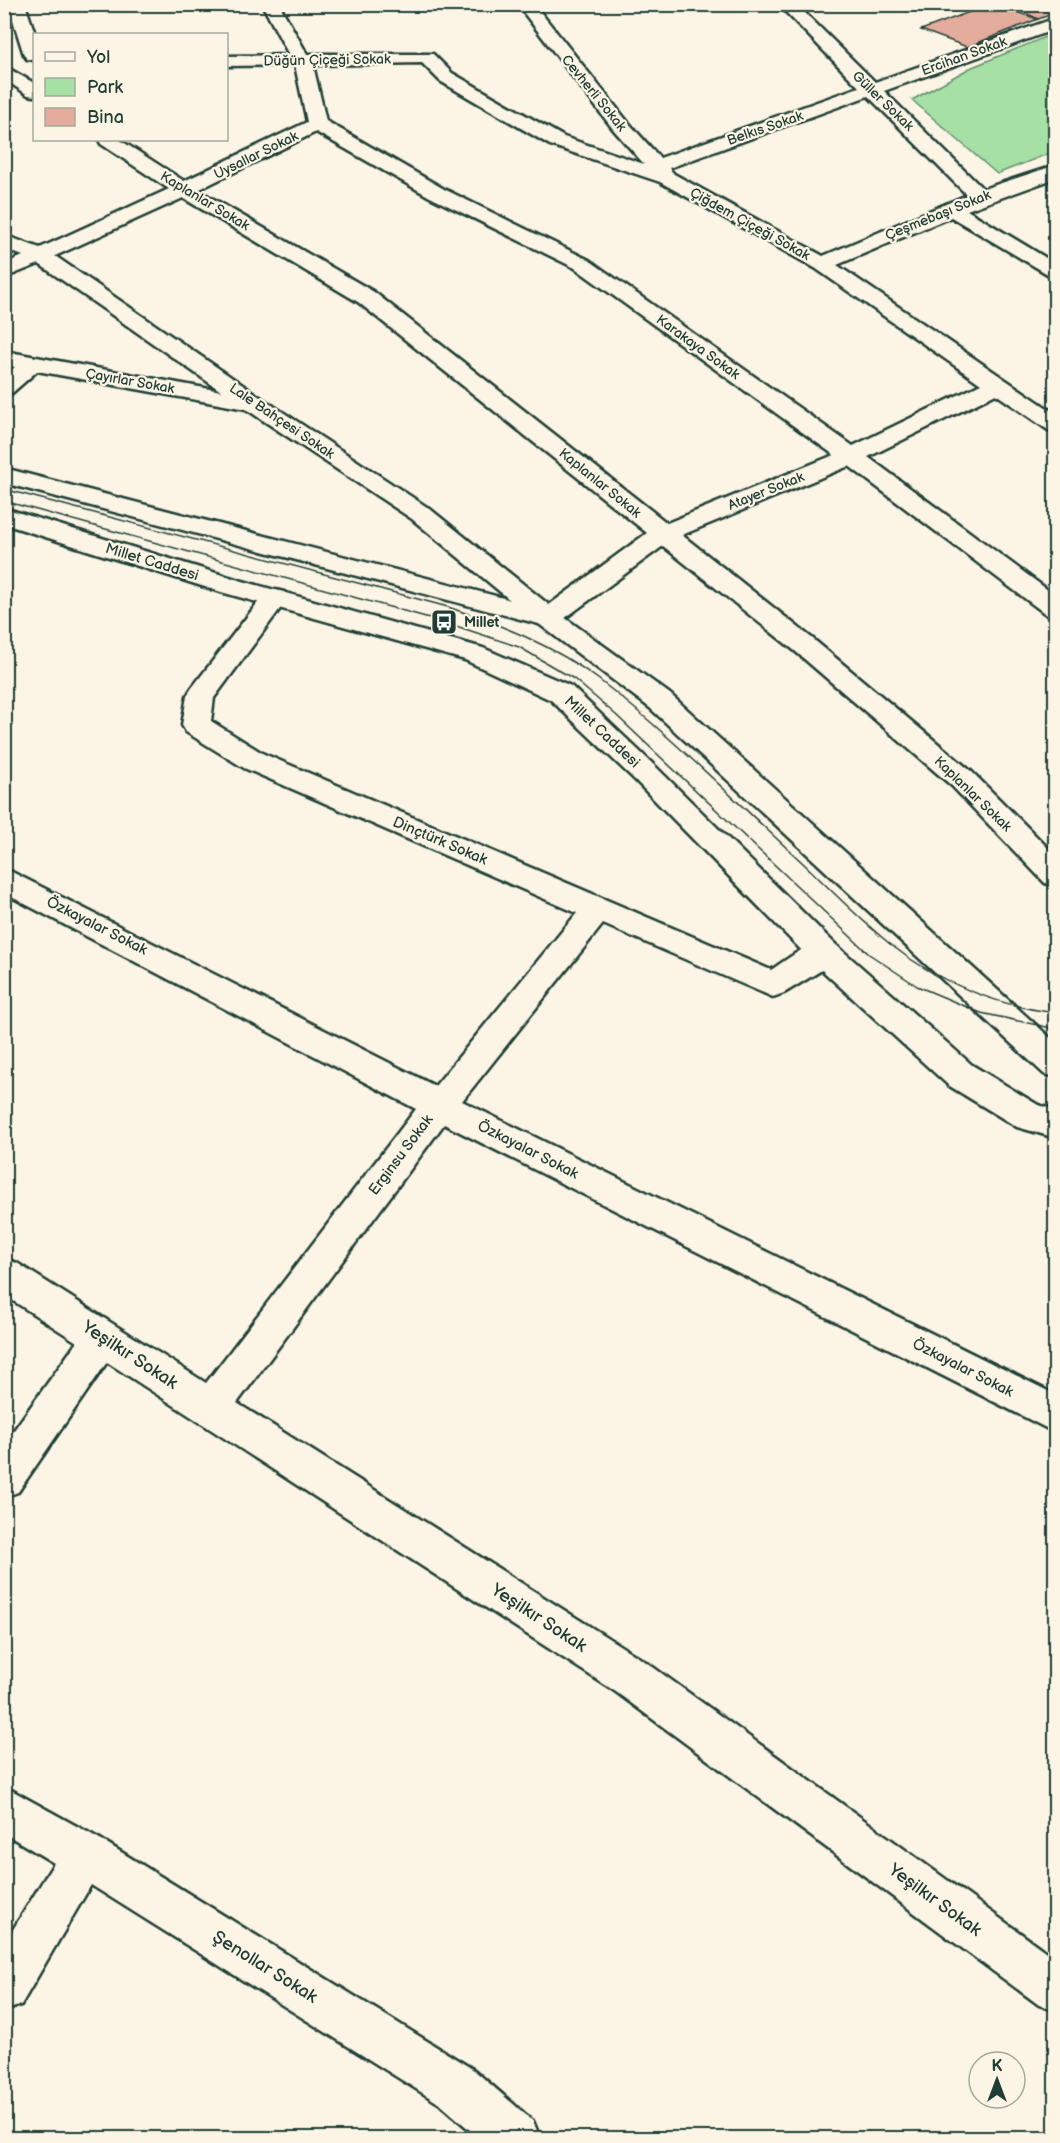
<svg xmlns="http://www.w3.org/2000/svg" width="1060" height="2143" font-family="'Balsamiq Sans',sans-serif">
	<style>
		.green { fill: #a6e0a5; stroke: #628e6c; stroke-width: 1.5 }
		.building { fill: #e4ac9c; stroke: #1f3d34; stroke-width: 1.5 }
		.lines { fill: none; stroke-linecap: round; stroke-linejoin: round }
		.street-casing { stroke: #1f3d34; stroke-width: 5 }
		.secondary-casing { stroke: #1f3d34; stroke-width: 5 }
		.street { fill: #fcf5e5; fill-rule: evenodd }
		.secondary { fill: #fcf5e5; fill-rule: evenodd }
		.tram { stroke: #1f3d34; stroke-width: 1.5 }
		.labels { text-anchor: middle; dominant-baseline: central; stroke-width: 4.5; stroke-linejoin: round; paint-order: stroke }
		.far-street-label { font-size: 14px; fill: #1f3d34; stroke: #fcf5e5 }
		.far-poi-label { font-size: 14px; font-weight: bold; fill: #1f3d34; stroke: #fcf5e5; text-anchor: start }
		.street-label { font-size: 15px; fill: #1f3d34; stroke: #fcf5e5 }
		.near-street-label { font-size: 18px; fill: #1f3d34; stroke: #fcf5e5 }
	</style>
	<rect width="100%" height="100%" fill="#fcf5e5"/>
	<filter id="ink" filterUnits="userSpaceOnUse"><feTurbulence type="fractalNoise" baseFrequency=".0167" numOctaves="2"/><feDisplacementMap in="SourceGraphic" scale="12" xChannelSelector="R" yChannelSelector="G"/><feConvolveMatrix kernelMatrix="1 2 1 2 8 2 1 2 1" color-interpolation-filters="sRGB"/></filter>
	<g filter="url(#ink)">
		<polygon class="green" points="1055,33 1055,151 997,174 912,100 970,68"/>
		<g class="building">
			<polygon points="991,4 1038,19 967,47 921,30"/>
			<polygon points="1007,4 1056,4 1056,13 1038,19"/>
		</g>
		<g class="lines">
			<defs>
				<g id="street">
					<polygon points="8,4 25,4 35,34 34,60 27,59 24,55"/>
					<path d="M262 4H279L307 54H433L452 73 564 137 644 164 613 129 517 4H534L627 121 660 158 859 87 778 4H796L875 82 1056 18V29L884 91 983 189 1056 165V178L967 210 1056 264V279L951 217 837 265 1056 414V432L1048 430 996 394 868 457 1056 596V617L1047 615 849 466 682 535 813 639 972 772 1056 856V886L1045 883 952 786 795 651 663 546 557 624 548 627 539 624 412 519 246 409 37 371 12 393 4 395V376L15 367 4 365V351L221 391 39 264 4 278V264L23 256 4 249V235L40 248 169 189 101 144 99 140H120L184 181 307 122 295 65 226 66V56L289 55ZM422 63 440 81 550 145 660 182 815 268 981 384 853 446 589 260 444 189 326 121 313 65ZM868 96 967 195 823 256 674 174 669 168ZM316 132 430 197 575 268 834 455 667 523 374 292 198 190ZM183 198 358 302 647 533 549 605 430 509 263 399 55 256Z"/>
					<polygon points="4,66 34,83 34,96 28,95 4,79"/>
					<path d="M275 590 284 592 288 598 214 698 211 721 264 754 771 970C790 958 813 937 835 944L840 953 835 962 784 993 773 997 603 924 462 1101 1056 1395V1433L444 1124 237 1403 646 1662 1056 1959V2011L1039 2005 616 1692 107 1362 18 1492 4 1497V1444L77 1342 4 1295V1259L17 1263 206 1383 416 1109 4 893V868L435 1086 577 913 244 768 186 732 182 725 187 696 191 689 266 592Z"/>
					<polygon points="4,1786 100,1839 474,2070 533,2121 540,2138 479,2138 440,2104 91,1885 21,2005 4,2011 4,1944 54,1863 4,1833"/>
				</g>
				<g id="secondary">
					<polygon points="4,468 557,612 670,694 1056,1043 1056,1077 1044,1074 650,708 539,624 4,483"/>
					<polygon points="4,508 239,580 483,648 571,686 656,767 835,944 972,1065 1038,1105 1056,1110 1056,1138 1017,1127 948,1085 813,962 636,781 551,700 465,660 221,592 4,524"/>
				</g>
			</defs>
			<use href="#street" class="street-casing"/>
			<use href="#secondary" class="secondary-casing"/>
			<use href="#street" class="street"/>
			<use href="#secondary" class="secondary"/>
			<g class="tram">
				<path d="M4 489 448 607C501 625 553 645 598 679 671 735 736 802 804 864 832 891 860 920 890 944 937 982 997 1006 1056 1013"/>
				<polyline points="4,501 444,622 519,647 574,679 616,715 869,954 917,986 981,1013 1056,1029"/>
			</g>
		</g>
	</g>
	<defs>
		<symbol id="bus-square" viewBox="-11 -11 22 22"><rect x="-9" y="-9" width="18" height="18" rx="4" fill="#1f3d34" stroke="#fcf5e5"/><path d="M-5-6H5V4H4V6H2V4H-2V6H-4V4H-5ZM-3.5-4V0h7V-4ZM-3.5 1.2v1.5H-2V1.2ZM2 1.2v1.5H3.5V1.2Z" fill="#fff"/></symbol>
	</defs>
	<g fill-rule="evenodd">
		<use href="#bus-square" x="429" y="607" width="30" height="30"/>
	</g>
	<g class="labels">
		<g class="far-street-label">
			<text transform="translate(964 56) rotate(-20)">Ercihan Sokak</text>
			<text transform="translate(327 60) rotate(-1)">Düğün Çiçeği Sokak</text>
			<text transform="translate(594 93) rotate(51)">Cevherli Sokak</text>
			<text transform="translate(883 101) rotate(44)">Güller Sokak</text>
			<text transform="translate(765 128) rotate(-19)">Belkıs Sokak</text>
			<text transform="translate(256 155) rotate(-26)">Uysallar Sokak</text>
			<text transform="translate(205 201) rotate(31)">Kaplanlar Sokak</text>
			<text transform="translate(938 215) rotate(-22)">Çeşmebaşı Sokak</text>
			<text transform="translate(750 224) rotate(29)">Çiğdem Çiçeği Sokak</text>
			<text transform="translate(698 347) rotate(36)">Karakaya Sokak</text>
			<text transform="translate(130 381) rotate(10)">Çayırlar Sokak</text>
			<text transform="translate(282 421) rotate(34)">Lale Bahçesi Sokak</text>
			<text transform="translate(600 483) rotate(39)">Kaplanlar Sokak</text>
			<text transform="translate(766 491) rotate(-22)">Atayer Sokak</text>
			<text transform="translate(973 794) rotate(44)">Kaplanlar Sokak</text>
		</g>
		<g class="far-poi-label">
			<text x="464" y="622">Millet</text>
		</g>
		<g class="street-label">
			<text transform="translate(152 562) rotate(17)">Millet Caddesi</text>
			<text transform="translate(602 732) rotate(43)">Millet Caddesi</text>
			<text transform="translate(440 841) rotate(23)">Dinçtürk Sokak</text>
			<text transform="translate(97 926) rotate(27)">Özkayalar Sokak</text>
			<text transform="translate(528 1150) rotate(27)">Özkayalar Sokak</text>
			<text transform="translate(401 1155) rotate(-53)">Erginsu Sokak</text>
			<text transform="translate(963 1368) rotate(27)">Özkayalar Sokak</text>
		</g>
		<g class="near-street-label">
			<text transform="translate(130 1355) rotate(33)">Yeşilkır Sokak</text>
			<text transform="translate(539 1618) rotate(33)">Yeşilkır Sokak</text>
			<text transform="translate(935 1900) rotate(36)">Yeşilkır Sokak</text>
			<text transform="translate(265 1967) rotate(32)">Şenollar Sokak</text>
		</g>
	</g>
	<rect width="1060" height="2143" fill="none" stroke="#fcf5e5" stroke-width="24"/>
	<rect x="12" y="12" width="1036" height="2119" fill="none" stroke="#1f3d34" stroke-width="2" filter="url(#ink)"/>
	<rect x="33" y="33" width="195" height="108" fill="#fcf5e5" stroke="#a4ab9e" stroke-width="1.5"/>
	<rect x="45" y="52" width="30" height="9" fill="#fcf5e5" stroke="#a4ab9e" stroke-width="1.5"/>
	<text x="87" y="63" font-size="18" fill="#1f3d34">Yol</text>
	<rect x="45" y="78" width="30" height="18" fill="#a6e0a5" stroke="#a4ab9e" stroke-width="1.5"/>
	<text x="87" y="93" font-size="18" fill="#1f3d34">Park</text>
	<rect x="45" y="108" width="30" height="18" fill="#e4ac9c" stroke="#a4ab9e" stroke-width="1.5"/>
	<text x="87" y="123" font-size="18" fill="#1f3d34">Bina</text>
	<g transform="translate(997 2080)"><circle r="28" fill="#fcf5e5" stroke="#a4ab9e" stroke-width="1.5"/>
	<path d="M0-4.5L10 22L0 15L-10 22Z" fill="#1f3d34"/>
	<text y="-9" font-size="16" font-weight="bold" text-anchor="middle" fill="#1f3d34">K</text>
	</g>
</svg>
